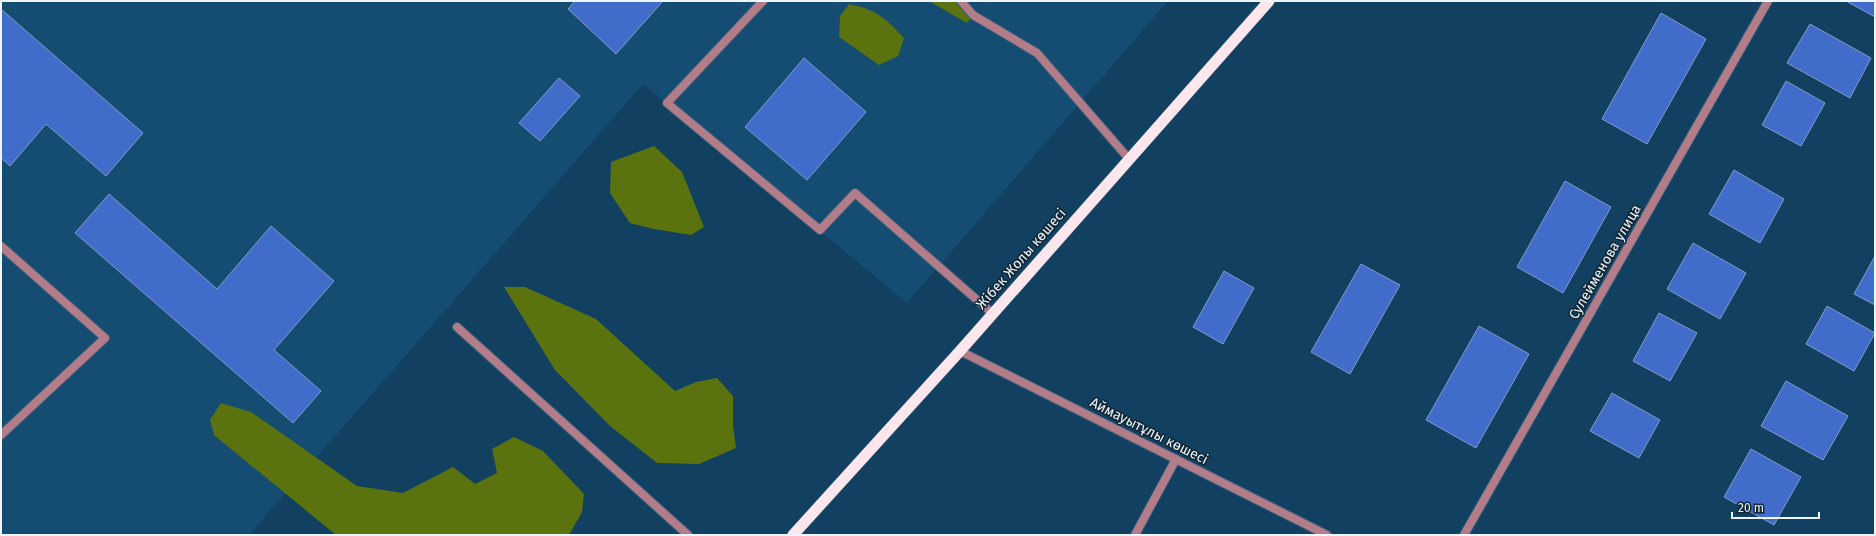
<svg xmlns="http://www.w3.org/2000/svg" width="1876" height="536" font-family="'Fira Sans',sans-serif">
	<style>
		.built { fill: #144c72 }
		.forest { fill: #5a730e }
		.building { fill: #416cca; stroke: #829bca }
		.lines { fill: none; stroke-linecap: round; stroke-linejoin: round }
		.service-casing { stroke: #345d7a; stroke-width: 10 }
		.minor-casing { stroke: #345d7a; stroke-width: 10 }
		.trunk-casing { stroke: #345d7a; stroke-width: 12 }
		.service { stroke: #b27c89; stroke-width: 8 }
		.minor { stroke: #b27c89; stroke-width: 8 }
		.trunk { stroke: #fde6ec; stroke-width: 11 }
		.labels { text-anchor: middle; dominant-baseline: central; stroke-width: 3; stroke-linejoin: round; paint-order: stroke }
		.street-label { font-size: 14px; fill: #ecf6fe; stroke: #122635 }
	</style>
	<rect width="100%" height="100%" fill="#114061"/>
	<polygon class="built" points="1,1 1168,1 907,303 643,84 249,535 1,535"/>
	<g class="forest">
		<polygon points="929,1 956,1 973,15 967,23"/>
		<path d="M849 4C877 10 884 17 904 38L898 56 879 65 839 37 840 16Z"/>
		<polygon points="654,146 682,172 704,227 691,235 654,229 630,223 610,193 611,162"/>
		<polygon points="504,287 525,287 596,319 675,391 696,382 717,378 733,396 733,425 736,448 699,464 657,463 610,426 555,370"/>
		<polygon points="221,403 251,412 357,486 403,493 453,467 475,484 497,473 492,449 514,437 543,451 584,494 582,512 569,535 336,535 214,435 210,420"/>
	</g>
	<g class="building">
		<polygon points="575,1 663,1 616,54 568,9"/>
		<polygon points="1846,1 1875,1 1875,17"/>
		<polygon points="1,9 143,133 106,176 46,124 10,166 1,158"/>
		<polygon points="1661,13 1706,39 1647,144 1602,119"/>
		<polygon points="1810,24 1871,58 1850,98 1787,63"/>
		<polygon points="804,58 866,112 807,180 745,127"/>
		<polygon points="559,78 580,96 540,141 519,123"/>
		<polygon points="1786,81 1825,103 1801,146 1762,125"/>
		<polygon points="1734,170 1784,199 1760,243 1709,214"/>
		<polygon points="1565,181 1611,207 1563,293 1517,267"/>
		<polygon points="109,194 217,289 271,226 334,281 274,350 321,391 293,423 75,233"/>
		<polygon points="1693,243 1746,273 1720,319 1667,289"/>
		<polygon points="1875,256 1875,305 1854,294"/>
		<polygon points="1361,264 1400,285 1350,374 1311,352"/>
		<polygon points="1224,271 1254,288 1223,344 1193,327"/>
		<polygon points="1827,306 1875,333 1854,371 1806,344"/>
		<polygon points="1659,313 1697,333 1670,381 1633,361"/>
		<polygon points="1479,326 1529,354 1476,448 1426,420"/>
		<polygon points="1786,381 1848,416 1823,460 1761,426"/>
		<polygon points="1612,393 1660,420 1639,458 1590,431"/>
		<polygon points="1751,449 1801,477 1774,525 1724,497"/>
	</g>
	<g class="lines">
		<defs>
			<g id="service">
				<polyline points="763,1 667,103 820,230 855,193 993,314"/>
				<polyline points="961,1 973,15 1037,53 1129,159"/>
				<polyline points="1,246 105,338 1,435"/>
				<polyline points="457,327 688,535"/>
			</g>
			<g id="minor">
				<polyline points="960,351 1327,535"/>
				<polyline points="1135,535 1176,459"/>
				<polyline points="1464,535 1768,1"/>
			</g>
			<polyline id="trunk" points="793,535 960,351 1269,1"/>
		</defs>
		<use href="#service" class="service-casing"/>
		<use href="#minor" class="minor-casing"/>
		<use href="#trunk" class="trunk-casing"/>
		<use href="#service" class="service"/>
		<use href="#minor" class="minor"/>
		<use href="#trunk" class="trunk"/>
	</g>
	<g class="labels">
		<g class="street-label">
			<text transform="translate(1021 259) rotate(-49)">Жібек Жолы көшесі</text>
			<text transform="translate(1605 262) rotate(-60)">Сулейменова улица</text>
			<text transform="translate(1149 431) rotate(27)">Аймауытұлы көшесі</text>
		</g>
	</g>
	<rect width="1876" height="536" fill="none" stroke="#ecf6fe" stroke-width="4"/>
	<path d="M1732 512v6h87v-6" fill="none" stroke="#ecf6fe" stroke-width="2"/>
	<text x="1738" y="512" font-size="12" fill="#ecf6fe" stroke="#122635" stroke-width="3" paint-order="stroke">20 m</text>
</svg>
